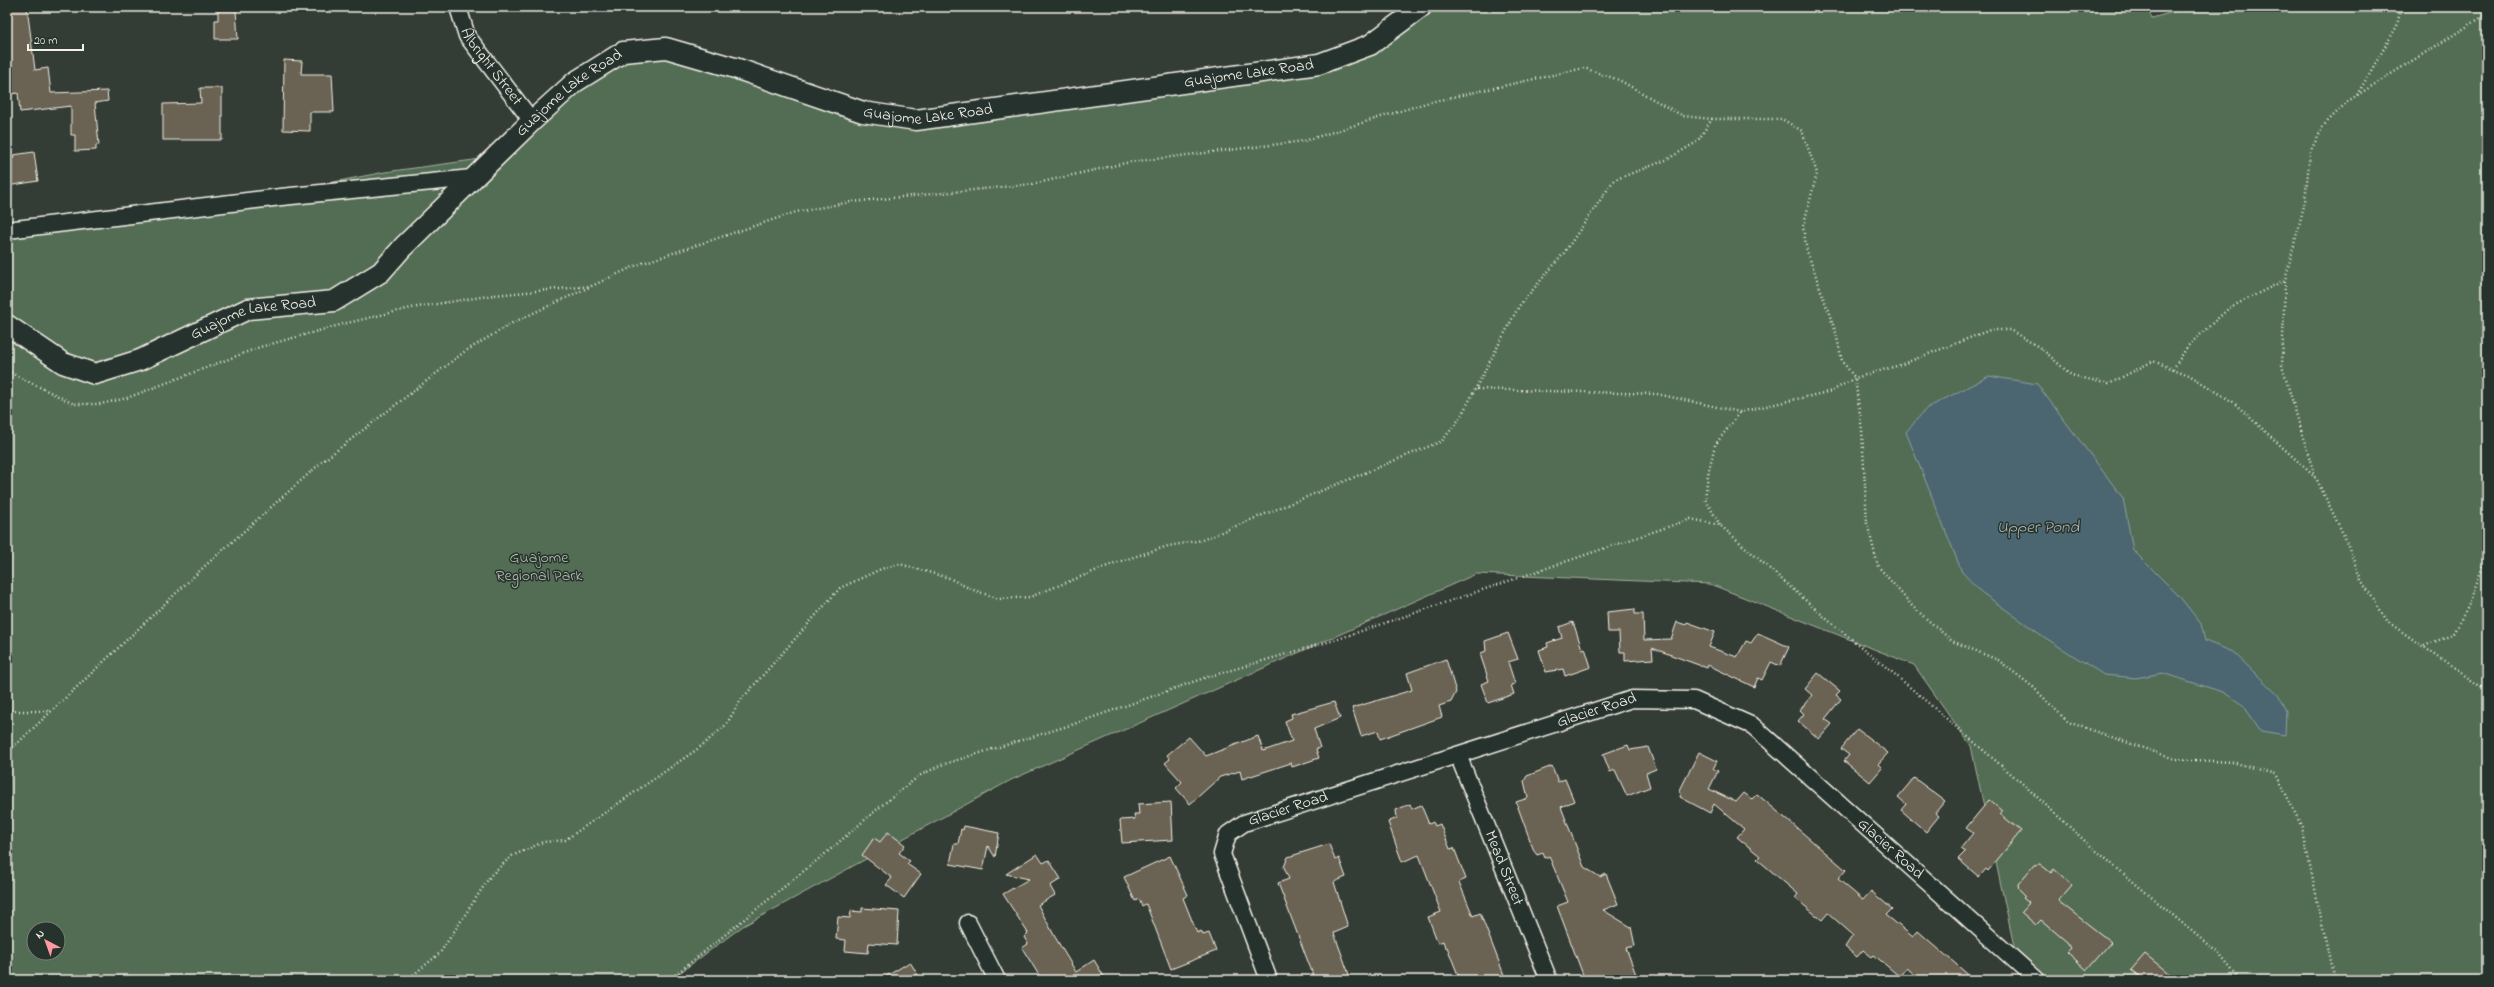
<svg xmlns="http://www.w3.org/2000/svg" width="2494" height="987" font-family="'Indie Flower',sans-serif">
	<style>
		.green { fill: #536d54; stroke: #a4af9e; fill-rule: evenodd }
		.water { fill: #4b6670; stroke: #8f9ea0 }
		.building { fill: #6a6353; stroke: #f4f1e8 }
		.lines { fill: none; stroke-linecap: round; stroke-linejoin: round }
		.minor-casing { stroke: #f4f1e8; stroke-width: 19 }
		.tertiary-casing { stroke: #f4f1e8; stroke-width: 23 }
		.path { stroke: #f4f1e8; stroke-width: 2.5; stroke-dasharray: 1 3; stroke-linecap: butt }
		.minor { stroke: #26332d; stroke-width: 16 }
		.tertiary { stroke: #26332d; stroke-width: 20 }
		.labels { text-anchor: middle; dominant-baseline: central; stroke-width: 3; stroke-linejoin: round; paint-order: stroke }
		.street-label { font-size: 16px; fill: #f4f1e8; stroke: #26332d }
		.park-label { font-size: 16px; fill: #b4bcad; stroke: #26332d }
		.water-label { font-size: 17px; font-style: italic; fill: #b0b9b8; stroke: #26332d }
	</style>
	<rect width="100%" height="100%" fill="#343d35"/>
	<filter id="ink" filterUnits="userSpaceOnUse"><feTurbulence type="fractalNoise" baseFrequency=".025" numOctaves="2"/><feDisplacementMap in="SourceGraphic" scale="8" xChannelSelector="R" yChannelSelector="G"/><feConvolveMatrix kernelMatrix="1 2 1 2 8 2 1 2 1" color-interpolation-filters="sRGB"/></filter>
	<g filter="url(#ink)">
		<path class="green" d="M1420 7H2147L2152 18 2191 7H2487V980H2050L2015 951 1971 746 1914 665 1710 584 1476 574 1011 780 743 926 670 980H7V221L251 198 385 172 503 156 603 64 637 48 900 119 1318 65ZM34 929H58V953H34Z"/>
		<polygon class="water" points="1989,376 2037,384 2123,498 2133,550 2180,597 2201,624 2205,641 2233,652 2278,695 2286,711 2285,735 2261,731 2243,705 2223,692 2162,673 2136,678 2104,675 2044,637 1981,592 1962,572 1906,432 1927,408"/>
		<g class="building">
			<polygon points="7,7 27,7 35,70 48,68 51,93 107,91 108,101 95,103 99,145 96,145 96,150 75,151 75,135 71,135 71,106 20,112 18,93 11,94 7,61"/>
			<polygon points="218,10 236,10 238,39 215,39 215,20 218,20"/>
			<polygon points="284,60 302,61 301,74 332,74 334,112 310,112 310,131 283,130"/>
			<polygon points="200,88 222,88 222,140 163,140 163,104 201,103"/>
			<polygon points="34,152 38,181 7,186 7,159 14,158 13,155"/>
			<polygon points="1635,609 1635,614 1643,614 1644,640 1671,639 1677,622 1686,625 1687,622 1715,632 1709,647 1737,657 1746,641 1751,643 1758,633 1789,647 1780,666 1771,662 1762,680 1758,678 1754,687 1708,665 1707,668 1652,648 1653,659 1625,661 1625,652 1620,652 1619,632 1608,632 1607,612"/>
			<polygon points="1573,622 1582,649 1585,648 1591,667 1565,676 1563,669 1546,672 1539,650 1548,647 1547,643 1562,638 1559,627"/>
			<polygon points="1508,633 1518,659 1508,662 1515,684 1511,685 1514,694 1488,703 1481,684 1489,681 1481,657 1481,653 1486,651 1485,641"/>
			<polygon points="1446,659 1456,692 1451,702 1439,706 1442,717 1380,739 1378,731 1361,736 1352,708 1412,690 1407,673"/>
			<polygon points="1818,673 1840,691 1836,695 1841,699 1825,719 1832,724 1819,739 1798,721 1804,714 1800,710 1812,695 1805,689"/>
			<polygon points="1334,702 1340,718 1314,729 1320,748 1316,749 1319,758 1292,767 1291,763 1242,779 1240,771 1220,777 1190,804 1176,788 1182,782 1165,763 1170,759 1167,755 1189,737 1206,756 1258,736 1263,751 1292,741 1285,721 1292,718 1291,714"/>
			<polygon points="1857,729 1888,753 1878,764 1882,768 1870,782 1844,761 1849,755 1841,749"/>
			<polygon points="1628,745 1630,750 1648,747 1656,769 1646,773 1650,787 1627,796 1615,770 1610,772 1603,754"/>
			<polygon points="1699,752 1717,761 1713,769 1718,771 1709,789 1736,802 1744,793 1752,799 1757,794 1846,870 1838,879 1863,900 1871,891 1892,909 1886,915 1913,937 1918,931 1974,980 1921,980 1907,968 1900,977 1874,955 1872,957 1863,950 1857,957 1845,947 1853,935 1828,913 1822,920 1795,898 1798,894 1757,859 1760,856 1737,837 1744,829 1714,804 1710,813 1680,797 1681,793 1679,792"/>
			<polygon points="1552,766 1558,782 1565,779 1574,801 1561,807 1584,867 1600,877 1606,874 1618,904 1603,910 1631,927 1635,946 1626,948 1638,980 1585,980 1557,906 1568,902 1549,856 1545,858 1543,853 1537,855 1534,851 1516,802 1528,798 1524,781 1527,776"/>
			<polygon points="1914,778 1945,801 1935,813 1939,816 1926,832 1901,810 1906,804 1898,797"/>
			<polygon points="1989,800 2002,811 2000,814 2021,831 1988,871 1986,869 1979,877 1958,859 1965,852 1960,849 1973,833 1966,828"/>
			<polygon points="1171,802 1173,840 1122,843 1120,820 1135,819 1134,814 1139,814 1138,804"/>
			<polygon points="1410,804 1412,809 1421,805 1429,824 1433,822 1435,826 1440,824 1450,849 1454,848 1466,879 1459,882 1473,916 1480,913 1506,980 1460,980 1447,947 1445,947 1443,941 1438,943 1428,917 1441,912 1419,855 1402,862 1388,822 1397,818 1396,810"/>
			<polygon points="964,826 999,833 995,857 988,846 983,870 950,864 954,844 958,844 961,829 963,830"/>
			<polygon points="888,832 905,845 899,853 910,861 907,864 921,874 904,898 886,885 892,878 862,855 874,838 880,842"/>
			<polygon points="1329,844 1335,860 1339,858 1346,877 1334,882 1348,927 1334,933 1351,980 1315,980 1278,883 1289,879 1284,867 1288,857"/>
			<polygon points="1037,854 1043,863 1049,860 1061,879 1050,886 1055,895 1038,905 1055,937 1076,972 1094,960 1106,980 1042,980 1022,948 1028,944 1024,937 1028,933 1003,894 1029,879 1006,874"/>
			<polygon points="1170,856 1188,895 1183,898 1197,933 1201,931 1203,935 1209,933 1216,951 1171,969 1146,904 1142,906 1139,899 1135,901 1124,877"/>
			<polygon points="2040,864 2051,873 2054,869 2072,885 2058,901 2111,942 2087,970 2067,952 2071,948 2067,942 2041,920 2036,925 2021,912 2029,903 2023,898 2025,896 2019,890 2018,884 2034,865"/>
			<polygon points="862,908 899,911 897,945 869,943 868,953 845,951 846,940 836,939 838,917 850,918 851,911 862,912"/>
			<polygon points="2145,954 2177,980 2144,980 2131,970"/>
			<polygon points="910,962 921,980 880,980"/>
		</g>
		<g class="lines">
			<defs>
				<g id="minor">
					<path id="s1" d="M458 7 467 36 532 121"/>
					<polyline points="7,230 281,197 472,178"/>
					<path id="s2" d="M1458 755 1549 980"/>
					<polyline points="968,923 997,980"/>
					<path id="s3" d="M1269 980 1222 854 1228 834 1244 823 1632 699 1694 700 1753 726 2037 980"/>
				</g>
				<g id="tertiary">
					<path id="s4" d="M7 325 63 363 95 374 140 360 248 309 334 301 381 272 403 247 532 121 575 82 623 52 666 48 735 68 863 112 916 120 1319 64 1370 45 1421 7"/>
				</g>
			</defs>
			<use href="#minor" class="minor-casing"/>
			<use href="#tertiary" class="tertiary-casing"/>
			<g class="path">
				<polyline points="2357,95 2397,26 2401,7"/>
				<polyline points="2173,369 2188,346 2229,308 2285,280"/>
				<polyline points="7,371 74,404 101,404 127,398 260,347 347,323 411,308 494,295 591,286"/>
				<polyline points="2315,477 2282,366 2285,280 2305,202 2310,152 2324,125 2348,101 2487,14"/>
				<polyline points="1720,525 1705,499 1708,474 1715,445 1740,412"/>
				<polyline points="2424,646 2452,635 2468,607 2487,555"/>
				<polyline points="7,711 50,711"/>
				<polyline points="7,753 206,565 323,461 464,352 514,322 637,265 796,212 851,202 1033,184 1130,162 1304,141 1426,103 1584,68 1619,80 1683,116 1712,119"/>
				<polyline points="407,980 440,953 491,875 512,856 543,842 565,840 699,748 726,725 740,701 840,588 881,569 900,564 949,578 971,589 999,599 1030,597 1115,563 1168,546 1202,540 1442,441 1460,418 1519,306 1564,253 1614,180 1666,160 1697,142 1712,119 1782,119 1802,131 1817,173 1803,227 1807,251 1836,333 1842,361 1855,378 1832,391 1740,412 1657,394 1475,389"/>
				<polyline points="669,980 831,849 881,806 919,776 941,765 1074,724 1204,678 1338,639 1691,519 1720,525 1828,620 1892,672 2023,784 2086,842 2219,954 2240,980"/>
				<polyline points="2334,980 2302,827 2276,774 2232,762 2175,759 2068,722 2033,687 1998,660 1952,641 1913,607 1878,566 1867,523 1862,430 1855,378 1900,365 1990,330 2010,330 2042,349 2071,375 2109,384 2153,361 2189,375 2233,402 2316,478 2346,540 2361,580 2388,622 2487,691"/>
			</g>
			<use href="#minor" class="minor"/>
			<use href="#tertiary" class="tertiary"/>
		</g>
	</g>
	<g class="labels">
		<g class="street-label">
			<text stroke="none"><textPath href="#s1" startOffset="69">Albright Street</textPath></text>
			<text stroke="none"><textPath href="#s4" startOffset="1378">Guajome Lake Road</textPath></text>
			<text stroke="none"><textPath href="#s4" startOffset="670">Guajome Lake Road</textPath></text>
			<text stroke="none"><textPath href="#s4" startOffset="1054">Guajome Lake Road</textPath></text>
			<text stroke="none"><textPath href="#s4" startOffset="271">Guajome Lake Road</textPath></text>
			<text stroke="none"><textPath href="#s3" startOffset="545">Glacier Road</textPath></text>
			<text stroke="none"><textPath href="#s3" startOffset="221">Glacier Road</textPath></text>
			<text stroke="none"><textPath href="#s3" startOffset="893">Glacier Road</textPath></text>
			<text stroke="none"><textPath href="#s2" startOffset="122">Mead Street</textPath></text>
		</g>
		<g class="park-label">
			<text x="539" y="558">Guajome<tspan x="539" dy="18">Regional Park</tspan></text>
		</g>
		<g class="water-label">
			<text x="2038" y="527">Upper Pond</text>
		</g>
	</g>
	<rect width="2494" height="987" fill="none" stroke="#26332d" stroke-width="24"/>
	<rect x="12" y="12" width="2470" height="963" fill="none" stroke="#f4f1e8" stroke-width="1.5" filter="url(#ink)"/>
	<g transform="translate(46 941) rotate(319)"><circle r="19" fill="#26332d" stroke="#787f78"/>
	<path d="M0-3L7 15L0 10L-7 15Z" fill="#ff9aa2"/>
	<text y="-6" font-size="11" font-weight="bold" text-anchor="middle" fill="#f4f1e8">N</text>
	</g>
	<path d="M28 44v6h55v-6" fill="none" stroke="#f4f1e8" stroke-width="2"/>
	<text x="34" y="44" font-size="12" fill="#f4f1e8" stroke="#26332d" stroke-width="3" paint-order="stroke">20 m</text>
</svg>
